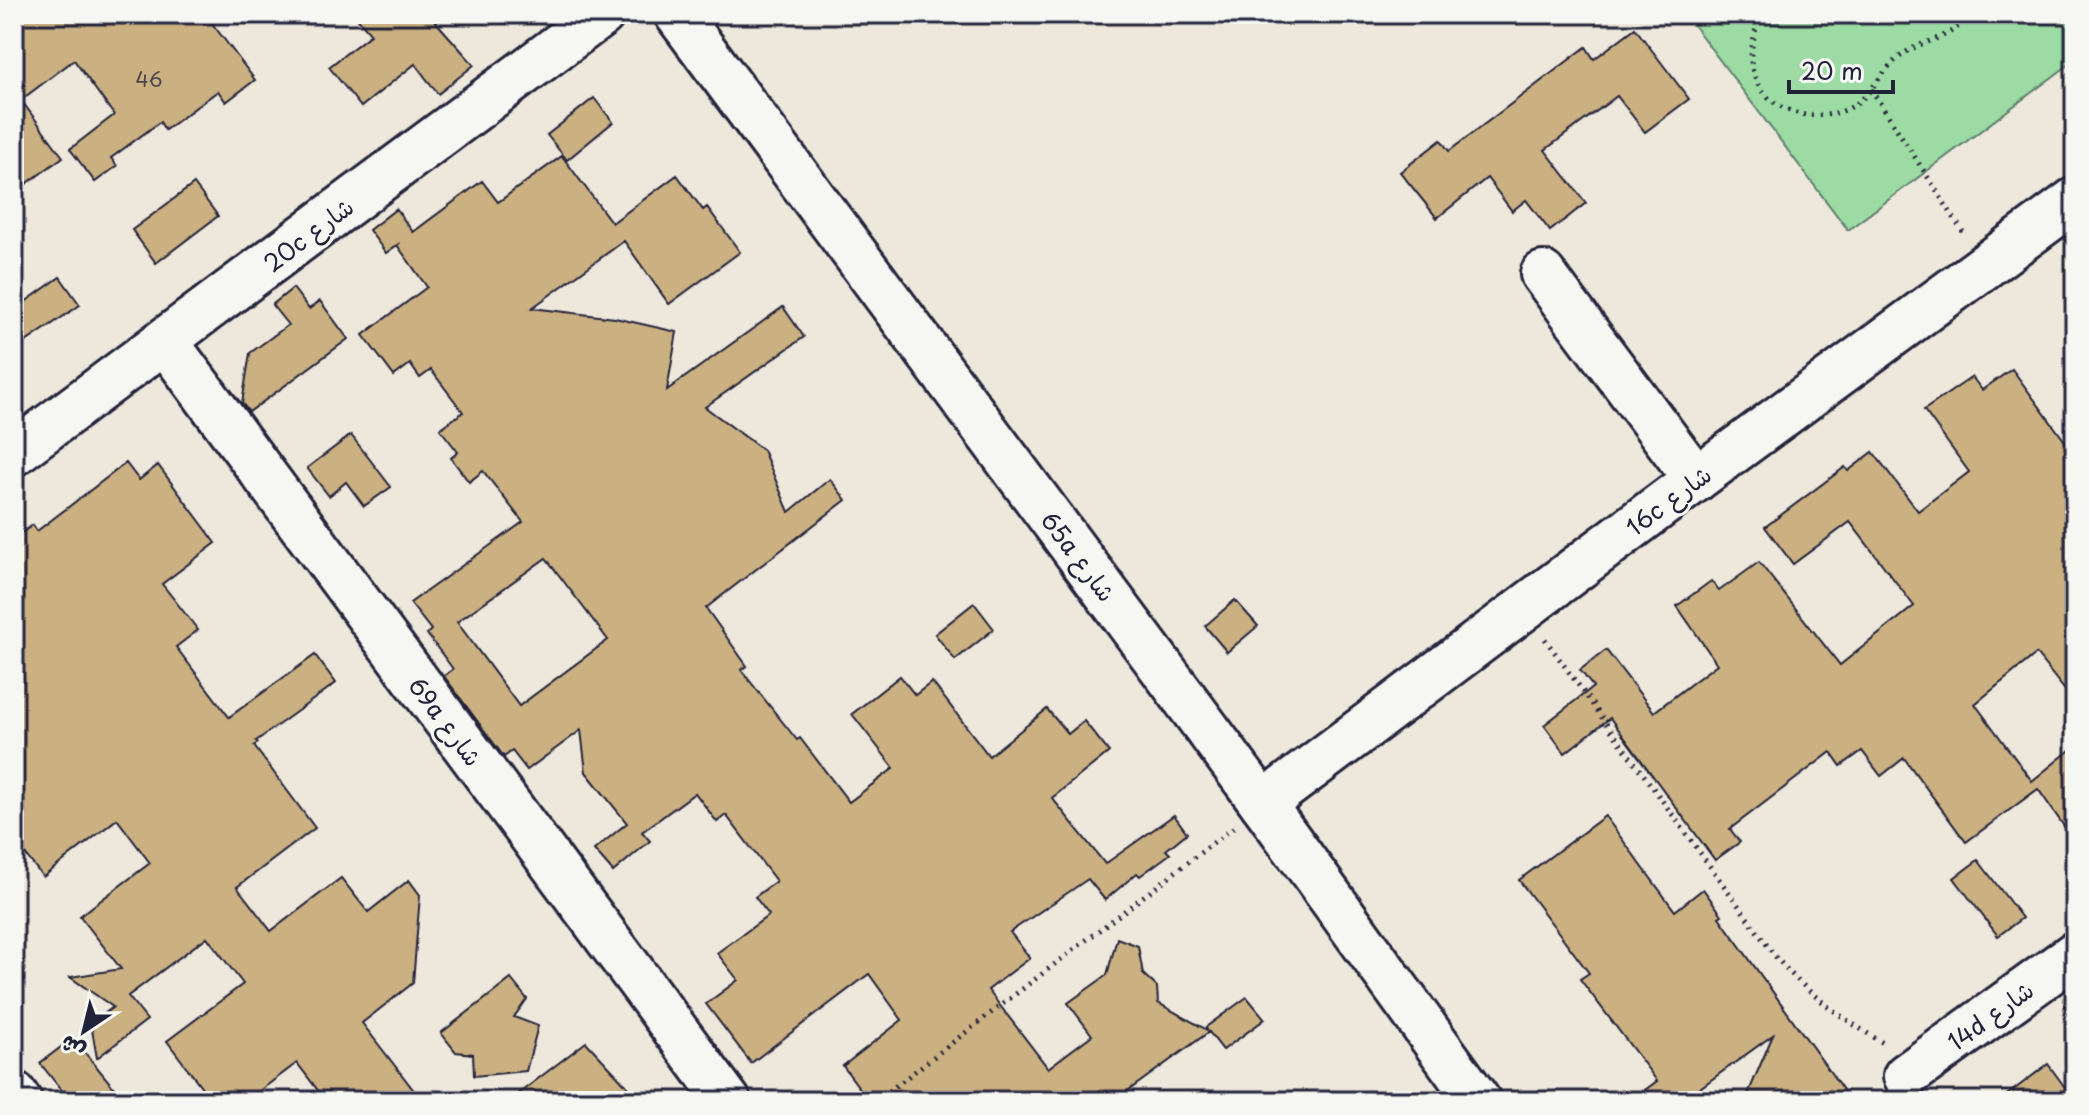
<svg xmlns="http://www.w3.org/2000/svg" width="2089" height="1115" font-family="'Playpen Sans','Playpen Sans Arabic',sans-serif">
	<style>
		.green { fill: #9cdba3; stroke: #5f7e6f; stroke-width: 2 }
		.building { fill: #cbb081; stroke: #22223b; stroke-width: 2; fill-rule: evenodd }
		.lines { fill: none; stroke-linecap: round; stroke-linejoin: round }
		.minor-casing { stroke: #22223b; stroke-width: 50 }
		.path { stroke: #22223b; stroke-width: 5; stroke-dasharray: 2 6; stroke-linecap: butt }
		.minor { stroke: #f6f6f2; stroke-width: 44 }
		.labels { text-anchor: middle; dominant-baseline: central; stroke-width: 6; stroke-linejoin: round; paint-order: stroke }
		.number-label { font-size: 20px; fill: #4c464c }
		.street-label { font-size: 24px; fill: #22223b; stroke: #f6f6f2 }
	</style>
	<rect width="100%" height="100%" fill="#ede8db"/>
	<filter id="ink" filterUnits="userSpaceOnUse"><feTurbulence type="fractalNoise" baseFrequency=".0125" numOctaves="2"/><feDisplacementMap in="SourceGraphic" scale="16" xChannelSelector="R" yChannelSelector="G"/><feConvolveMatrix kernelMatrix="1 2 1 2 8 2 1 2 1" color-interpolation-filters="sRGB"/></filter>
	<g filter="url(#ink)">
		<polygon class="green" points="1685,14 2075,14 2075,60 1848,230"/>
		<g class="building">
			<polygon points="14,14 205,14 255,80 226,102 218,91 165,130 160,122 111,158 117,166 95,182 70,149 114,115 74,60 21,100 63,157 14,193"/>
			<polygon points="354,14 429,14 474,65 438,94 415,64 361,107 329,67 371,34"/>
			<polygon points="1635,28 1689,99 1645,132 1617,96 1545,150 1586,203 1550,231 1526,200 1512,211 1487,178 1437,218 1400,172 1441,140 1449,151 1586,47 1594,59"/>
			<polygon points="594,98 613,122 567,160 547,135"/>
			<path d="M562 156 612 223 677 175 703 210 707 207 740 252 669 304 624 241 532 308 615 318 677 332 667 390 783 307 804 337 705 407 763 450 789 512 830 479 846 500 706 608 747 666 741 670 797 740 800 738 849 802 894 768 852 714 900 676 915 695 932 682 989 756 1047 709 1068 734 1084 721 1109 752 1052 798 1105 864 1174 815 1187 833 1166 850 1170 854 1140 876 1137 873 1105 900 1088 879 1010 932 1030 958 988 990 1048 1068 1092 1035 1068 1003 1107 975 1117 938 1138 946 1143 974 1157 987 1158 1003 1207 1030 1206 1027 1247 997 1265 1019 1223 1050 1209 1032 1114 1101H869L843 1066 902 1020 869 974 751 1063 706 1004 738 980 717 953 769 915 755 897 776 881 726 815 717 822 695 793 642 832 650 841 613 872 594 850 627 823 586 772 581 730 527 770 512 751 504 757 444 676 453 669 427 634 431 630 410 603 523 522 483 471 469 482 451 458 458 452 440 429 463 412 431 370 420 378 410 364 394 376 363 335 427 287 397 245 400 243 386 253 369 230 396 209 413 232 482 181 498 202ZM546 558 608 640 519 706 457 622Z"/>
			<polygon points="194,184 218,216 156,263 132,230"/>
			<polygon points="60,277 80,305 14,350 14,310"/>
			<polygon points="293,288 309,309 320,301 348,339 249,412 242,403 250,353 288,325 272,305"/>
			<polygon points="2012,369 2075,455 2075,703 2036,654 1975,704 2032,781 2075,746 2075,842 2038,789 1966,842 1904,758 1881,776 1862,751 1841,766 1831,752 1730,829 1740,842 1715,860 1610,718 1565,753 1544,725 1593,687 1580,670 1606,650 1654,712 1717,664 1677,606 1711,581 1719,591 1759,562 1840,665 1914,606 1850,522 1793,564 1765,527 1845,467 1848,471 1873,452 1918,511 1969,472 1924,410 1972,377 1982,390"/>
			<polygon points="351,435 391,487 364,506 346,482 329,496 307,468"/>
			<polygon points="126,463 139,480 158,465 216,543 162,584 198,630 176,647 229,717 315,655 336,683 256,741 258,743 254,746 315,828 237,887 271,931 341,878 368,912 409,880 420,895 413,983 362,1023 422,1101 326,1101 297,1063 246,1101 212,1101 167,1041 243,984 207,937 128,996 147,1020 97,1058 91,1024 113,1007 70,977 121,969 80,916 150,863 117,819 43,877 14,840 14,538 33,525 37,531"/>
			<polygon points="1235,600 1258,626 1227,652 1205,626"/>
			<polygon points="974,603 994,629 955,660 935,634"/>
			<polygon points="1605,816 1675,911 1703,889 1722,915 1719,917 1851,1101 1745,1101 1773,1035 1682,1101 1630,1101 1657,1081 1580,979 1589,973 1519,880"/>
			<polygon points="1978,860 2022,918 1998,936 1954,878"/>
			<polygon points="511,979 527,999 514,1017 538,1026 526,1071 474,1076 473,1054 456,1052 441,1033"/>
			<polygon points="73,1038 115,1089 100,1101 70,1101 40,1063"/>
			<polygon points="586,1042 641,1101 509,1101"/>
			<polygon points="2048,1064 2075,1101 1999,1101"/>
		</g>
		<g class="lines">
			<defs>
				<g id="minor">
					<polyline points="677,14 1263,804 1478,1101"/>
					<polyline points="1543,274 1696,479"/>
					<polyline points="165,341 728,1101"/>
					<polyline points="14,453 602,14"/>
					<polyline points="1263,804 1696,479 2075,200"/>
					<polyline points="1906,1076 2075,954"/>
					<polyline points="14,1094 19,1101"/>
				</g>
			</defs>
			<use href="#minor" class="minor-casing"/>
			<g class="path">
				<path d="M1758 14C1757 32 1748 50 1752 68 1761 114 1821 128 1856 104 1874 91 1883 68 1902 55 1922 39 1954 40 1968 14"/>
				<polyline points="1871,89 1965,235"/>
				<path d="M1545 639 1775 956C1807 994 1843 1019 1885 1044"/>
				<polyline points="876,1101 1234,827"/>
			</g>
			<use href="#minor" class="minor"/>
		</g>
	</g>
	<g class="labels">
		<g class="number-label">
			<text x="149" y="79">46</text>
		</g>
		<g class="street-label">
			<text transform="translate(308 234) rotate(-37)">20c شارع</text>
			<text transform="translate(1668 500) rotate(-37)">16c شارع</text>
			<text transform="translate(1079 556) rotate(53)">65a شارع</text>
			<text transform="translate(446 721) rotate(53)">69a شارع</text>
			<text transform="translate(1990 1015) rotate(-36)">14d شارع</text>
		</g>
	</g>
	<rect width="2089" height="1115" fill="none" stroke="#f6f6f2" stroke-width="48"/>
	<rect x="24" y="24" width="2041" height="1067" fill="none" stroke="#22223b" stroke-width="3" filter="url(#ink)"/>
	<g transform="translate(84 1031) rotate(215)" stroke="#f6f6f2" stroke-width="6" paint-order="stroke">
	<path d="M0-6L14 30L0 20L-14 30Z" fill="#22223b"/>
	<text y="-12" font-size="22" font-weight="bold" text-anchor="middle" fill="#22223b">ش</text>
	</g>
	<path d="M1789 80v12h104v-12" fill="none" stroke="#22223b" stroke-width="4"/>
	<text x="1801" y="80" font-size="24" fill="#22223b" stroke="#f6f6f2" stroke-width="6" paint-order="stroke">20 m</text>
</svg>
